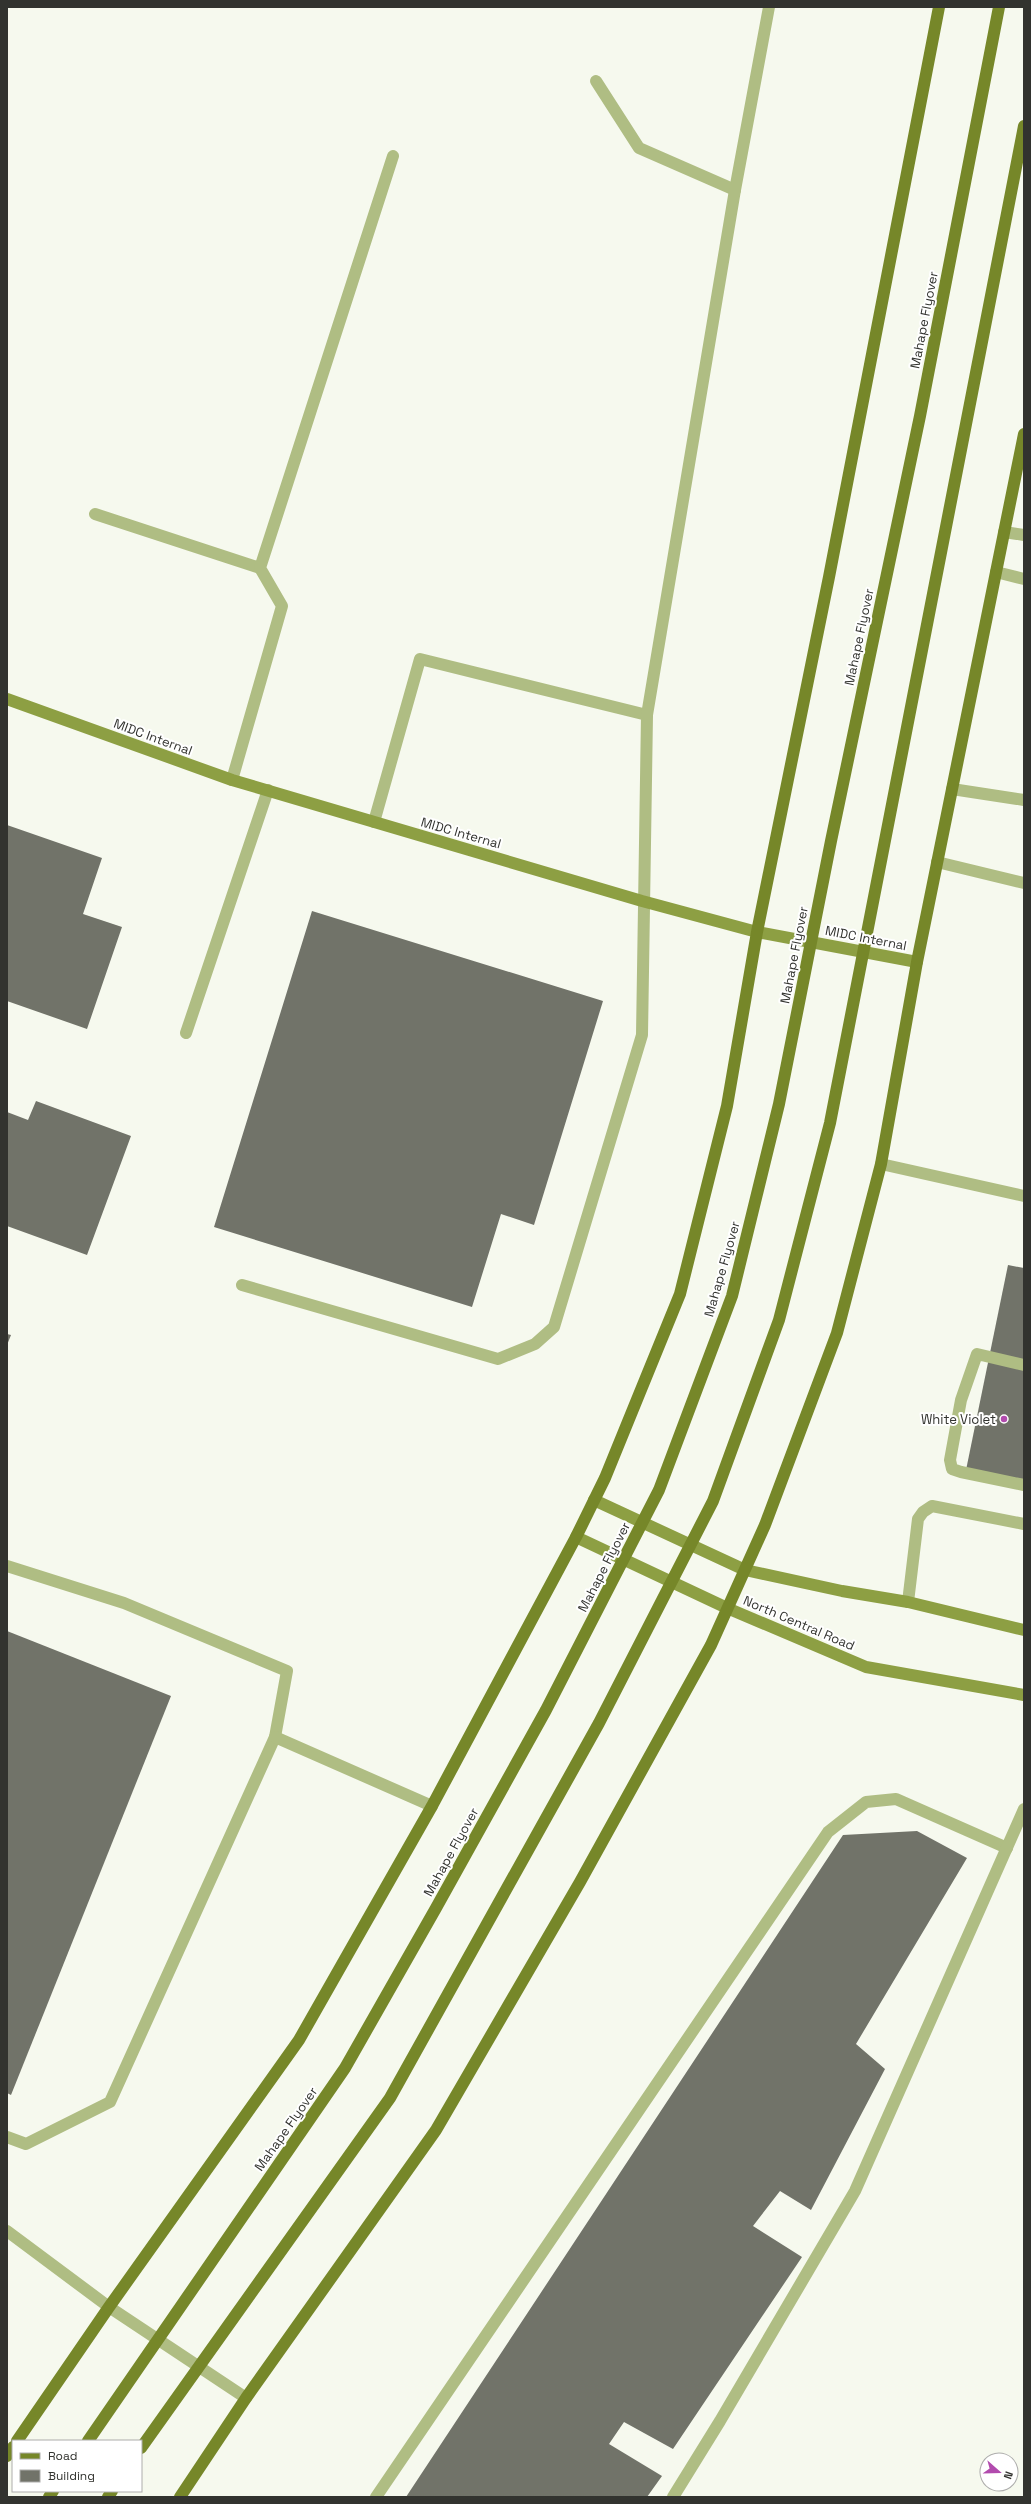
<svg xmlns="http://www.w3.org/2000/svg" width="1031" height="2504" font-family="'Space Grotesk',sans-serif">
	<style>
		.building { fill: #717369 }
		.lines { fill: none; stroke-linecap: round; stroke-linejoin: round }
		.lane { stroke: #afbd83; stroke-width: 12 }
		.street { stroke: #afbd83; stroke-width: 12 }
		.secondary { stroke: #8d9f43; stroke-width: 12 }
		.primary { stroke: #768729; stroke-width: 12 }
		.primary-bridge { stroke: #768729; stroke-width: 12 }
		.poi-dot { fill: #b24bae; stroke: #fff; stroke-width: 1.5 }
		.labels { text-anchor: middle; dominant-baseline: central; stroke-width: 4; stroke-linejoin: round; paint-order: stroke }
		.street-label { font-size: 13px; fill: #32332f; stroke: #fff }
		.poi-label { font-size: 13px; fill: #32332f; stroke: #fff; text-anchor: end }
	</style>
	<rect width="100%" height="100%" fill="#f6f9ee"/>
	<g class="building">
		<polygon points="7,825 102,858 83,914 122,927 87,1029 7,1001"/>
		<polygon points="312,911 603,1001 534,1225 501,1214 472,1307 214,1227"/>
		<polygon points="36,1101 131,1136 87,1255 7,1226 7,1112 28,1120"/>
		<polygon points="1008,1265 1024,1268 1024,1487 965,1475"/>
		<polygon points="7,1334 11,1335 7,1345"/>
		<polygon points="7,1631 171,1696 11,2095 7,2093"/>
		<polygon points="917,1831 967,1858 856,2044 885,2069 811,2210 780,2191 753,2226 802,2257 673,2449 624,2422 609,2444 662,2476 647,2497 406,2497 843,1835"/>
	</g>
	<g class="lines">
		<g class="lane">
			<polyline points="95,514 260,568"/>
			<polyline points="1004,532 1024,535"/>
			<polyline points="996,572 1024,579"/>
			<polyline points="232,780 282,606 260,568 393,156"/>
			<polyline points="952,789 1024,800"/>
			<polyline points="374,822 420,659 647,715"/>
			<polyline points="937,862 1024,883"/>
			<polyline points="186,1033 268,790"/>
			<polyline points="881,1164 1024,1196"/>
			<polyline points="1024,1365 977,1354 961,1400 950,1460 952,1469 961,1472 1024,1485"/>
			<polyline points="7,1566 124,1603 287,1671 275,1737 110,2102 26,2144 7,2137"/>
			<polyline points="908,1602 918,1519 923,1512 932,1506 1024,1524"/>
			<polyline points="275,1737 432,1806"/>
			<polyline points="376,2497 828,1832 866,1802 896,1799 1007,1848"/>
			<polyline points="673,2497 720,2421 855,2191 1024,1809"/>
		</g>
		<g class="street">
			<polyline points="596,81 639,148 735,190"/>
			<polyline points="242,1285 498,1359 535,1344 554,1327 642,1035 647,715 735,190 769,7"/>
			<polyline points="7,2231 109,2307 246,2398"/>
		</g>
		<g class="secondary">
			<polyline points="7,699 232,780 642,901 757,932 917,962"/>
			<polyline points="594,1500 745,1570 842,1591 908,1602 1024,1630"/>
			<polyline points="576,1537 727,1608 866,1667 1024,1695"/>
		</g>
		<g class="primary">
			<polyline points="17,2441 109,2307 299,2040 432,1806 576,1537 605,1478 680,1294 727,1106 757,932 829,577 939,7"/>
			<polyline points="7,2456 13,2447"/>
			<polyline points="49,2497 53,2491"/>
			<polyline points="108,2497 112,2491"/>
			<polyline points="180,2497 246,2398 436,2130 580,1882 711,1645 765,1525 837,1333 881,1164 917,962 1024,434"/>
		</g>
		<g class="primary-bridge">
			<polyline points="88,2441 345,2068 436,1908 546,1710 659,1490 732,1296 779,1104 831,841 920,416 999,7"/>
			<polyline points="141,2448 390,2098 599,1723 713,1501 779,1320 830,1123 1024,126"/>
		</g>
	</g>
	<circle class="poi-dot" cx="1004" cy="1419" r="4"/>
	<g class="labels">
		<g class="street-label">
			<text transform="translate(924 320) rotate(-79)">Mahape Flyover</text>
			<text transform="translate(859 637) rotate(-78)">Mahape Flyover</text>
			<text transform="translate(153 737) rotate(20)">MIDC Internal</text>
			<text transform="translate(461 833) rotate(16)">MIDC Internal</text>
			<text transform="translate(866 938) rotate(11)">MIDC Internal</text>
			<text transform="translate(794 955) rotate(-79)">Mahape Flyover</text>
			<text transform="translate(722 1269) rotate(-74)">Mahape Flyover</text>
			<text transform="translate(604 1567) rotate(-63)">Mahape Flyover</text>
			<text transform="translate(799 1623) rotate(23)">North Central Road</text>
			<text transform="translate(451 1852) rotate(-61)">Mahape Flyover</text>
			<text transform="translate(286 2129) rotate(-55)">Mahape Flyover</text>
		</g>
		<g class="poi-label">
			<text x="996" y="1419">White Violet</text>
		</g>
	</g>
	<rect width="1031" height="2504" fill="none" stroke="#32332f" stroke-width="16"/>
	<rect x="12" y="2440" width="130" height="52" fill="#ffffff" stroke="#adadac"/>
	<rect x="20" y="2453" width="20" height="6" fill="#768729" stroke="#adadac"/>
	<text x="48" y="2460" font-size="12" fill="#32332f">Road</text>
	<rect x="20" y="2470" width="20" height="12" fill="#717369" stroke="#adadac"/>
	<text x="48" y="2480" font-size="12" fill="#32332f">Building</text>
	<g transform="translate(999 2472) rotate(110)"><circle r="19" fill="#ffffff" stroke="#adadac"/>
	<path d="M0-3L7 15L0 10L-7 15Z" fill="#b24bae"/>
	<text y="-6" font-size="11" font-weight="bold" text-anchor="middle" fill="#32332f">N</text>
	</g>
</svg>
